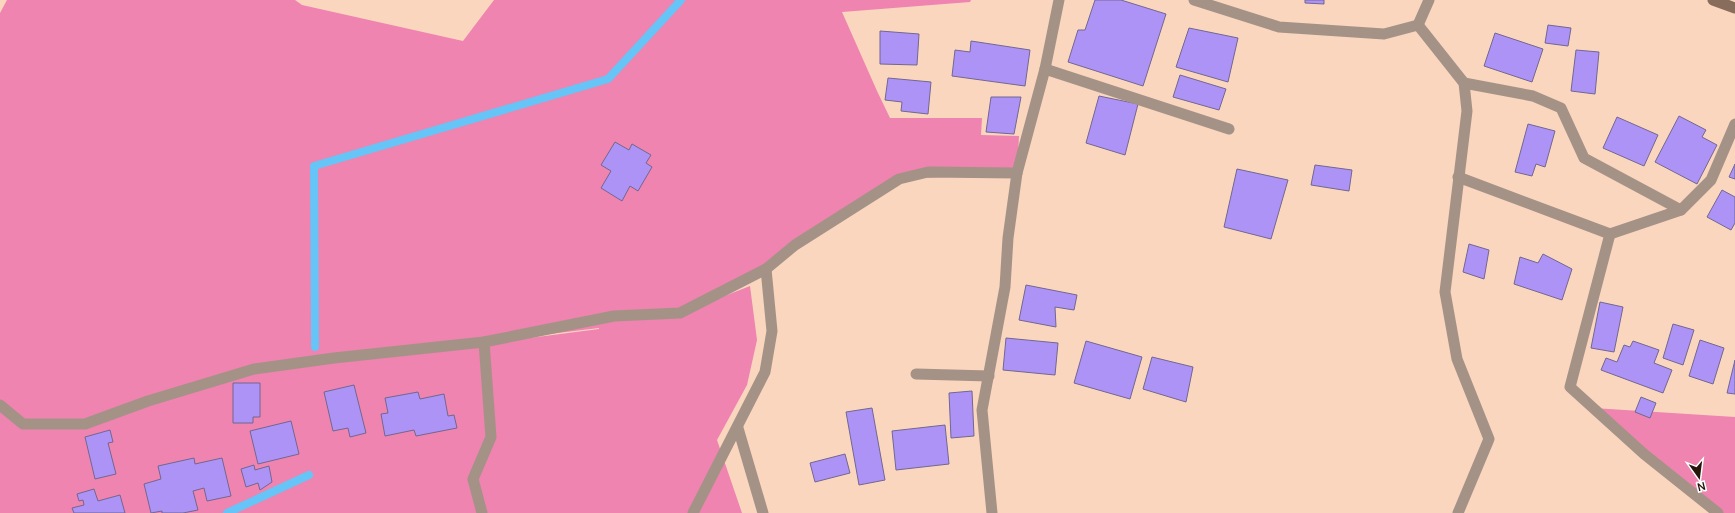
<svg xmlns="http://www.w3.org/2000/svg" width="1735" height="513" font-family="Manrope,sans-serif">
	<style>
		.green { fill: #ee84af; fill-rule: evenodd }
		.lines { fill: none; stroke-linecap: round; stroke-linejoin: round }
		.stream { stroke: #66c4f7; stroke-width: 8 }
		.building { fill: #ae93f7; stroke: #716790 }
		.minor { stroke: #a59286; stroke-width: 11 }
		.tertiary { stroke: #a59286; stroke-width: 11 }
		.secondary { stroke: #886d5c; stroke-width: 11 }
	</style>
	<rect width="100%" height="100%" fill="#fad6bf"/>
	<g class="green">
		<path d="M7 0H295L302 5 463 41 494 0H971L970 2 842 12 877 91 890 118H982L981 135 1019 136 1017 173 901 179 766 269 669 318 750 286 757 340 747 385 717 440 742 513H0V13ZM599 328V329L484 344V342Z"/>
		<polygon points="1593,408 1735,417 1735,513 1720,513"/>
	</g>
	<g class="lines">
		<g class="stream">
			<polyline points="315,347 314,166 608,79 681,0"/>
			<polyline points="227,513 309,475"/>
		</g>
	</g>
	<g class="building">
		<polygon points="1095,0 1121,0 1166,14 1143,86 1068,62 1078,30 1085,30"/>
		<polygon points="1305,0 1324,0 1324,4 1305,3"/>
		<polygon points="1548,25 1571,28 1568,46 1545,43"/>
		<polygon points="1189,28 1238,38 1228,82 1176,67"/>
		<polygon points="880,31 919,34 917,65 880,64"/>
		<polygon points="1495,33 1543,49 1532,82 1484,66"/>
		<polygon points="971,41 1030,50 1025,86 952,76 955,50 970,52"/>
		<polygon points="1576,50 1599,52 1595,94 1571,91"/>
		<polygon points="1180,75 1226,89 1219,110 1173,97"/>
		<polygon points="888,78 931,82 928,114 901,111 902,102 885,100"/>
		<polygon points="1099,96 1138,104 1125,155 1086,143"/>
		<polygon points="991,97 1021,97 1014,134 986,132"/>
		<polygon points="1679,116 1706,130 1702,137 1717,145 1697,184 1655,162"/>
		<polygon points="1617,117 1658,135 1644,166 1603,148"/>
		<polygon points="1528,124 1555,131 1545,167 1536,164 1532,176 1515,172"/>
		<polygon points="615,142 629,150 632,144 651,155 646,163 652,167 638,191 630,186 622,201 601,188 611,171 601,165"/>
		<polygon points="1735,164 1735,179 1729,177"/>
		<polygon points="1315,165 1352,170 1349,191 1311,185"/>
		<polygon points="1237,169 1288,180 1271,239 1224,227"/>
		<polygon points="1722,190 1735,197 1735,223 1731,230 1707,217"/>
		<polygon points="1469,244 1489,250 1484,279 1463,272"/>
		<polygon points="1543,254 1572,269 1562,300 1514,284 1520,257 1538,263"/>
		<polygon points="1026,285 1077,295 1074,310 1055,307 1056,327 1019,320"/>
		<polygon points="1600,302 1623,307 1614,352 1591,348"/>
		<polygon points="1673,324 1694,330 1683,365 1663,358"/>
		<polygon points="1006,338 1058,343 1055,375 1003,370"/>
		<polygon points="1700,340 1724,348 1713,384 1689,376"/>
		<polygon points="1086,341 1142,357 1130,399 1074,383"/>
		<polygon points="1633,341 1659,350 1654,363 1672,370 1663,393 1601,370 1606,358 1617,362 1624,345 1630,347"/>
		<polygon points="1152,357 1193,367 1186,402 1143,389"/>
		<polygon points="1735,360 1735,394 1727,393"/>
		<polygon points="233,383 260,383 260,417 253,417 253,423 233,423"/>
		<polygon points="354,385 366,433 350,437 348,428 333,431 324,392"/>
		<polygon points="972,391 974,436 951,438 949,393"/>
		<polygon points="418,392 420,399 444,394 448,416 454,415 457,428 416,436 414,430 385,436 381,414 388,413 385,398"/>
		<polygon points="1641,397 1656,403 1650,418 1635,412"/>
		<polygon points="872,408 885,480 859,485 846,412"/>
		<polygon points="291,421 299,454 258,464 250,431"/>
		<polygon points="945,425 949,464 896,470 892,431"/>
		<polygon points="110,430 113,442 108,443 116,474 95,479 85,437"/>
		<polygon points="845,454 850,473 815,482 810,463"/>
		<polygon points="194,458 195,464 222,458 231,496 207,501 204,488 193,491 198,510 183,513 162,513 162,511 151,513 144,484 161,479 158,466"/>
		<polygon points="254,465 255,470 269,466 272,482 260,490 258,483 246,487 241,469"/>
		<polygon points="94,489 98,501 120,495 125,513 74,513 72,508 84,505 83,500 79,501 77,494"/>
	</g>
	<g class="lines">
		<g class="minor">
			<polyline points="1418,25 1464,83 1467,111 1445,292 1457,359 1489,439 1458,513"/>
			<polyline points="1045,69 1229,129"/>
			<polyline points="1464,83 1533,96 1561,108 1584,158 1681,210"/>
			<polyline points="1458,177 1610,234 1681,210 1711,180 1735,124"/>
			<polyline points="1610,234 1570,387 1644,454 1718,513"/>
			<polyline points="916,374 989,376"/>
			<polyline points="0,405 23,424 85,424 148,401 254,369 334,358 484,342 614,316 680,313 766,269 795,245 899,179 928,172 1017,173 1045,69 1059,0"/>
			<polyline points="738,428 763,513"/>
			<polyline points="482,513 473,479 491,437 484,342"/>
			<polyline points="693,513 765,372 772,331 766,269"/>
			<polyline points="992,513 982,410 1005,287 1008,238 1017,173"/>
		</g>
		<polyline class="tertiary" points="1194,0 1279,27 1384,34 1418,25 1429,0"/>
		<polyline class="secondary" points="1713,0 1735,8"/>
	</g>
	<g transform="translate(1699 477) rotate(166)" stroke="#ffffff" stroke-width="3" paint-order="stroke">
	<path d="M0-3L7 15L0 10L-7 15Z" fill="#25160b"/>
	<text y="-6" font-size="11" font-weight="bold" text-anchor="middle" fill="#25160b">N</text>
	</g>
</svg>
